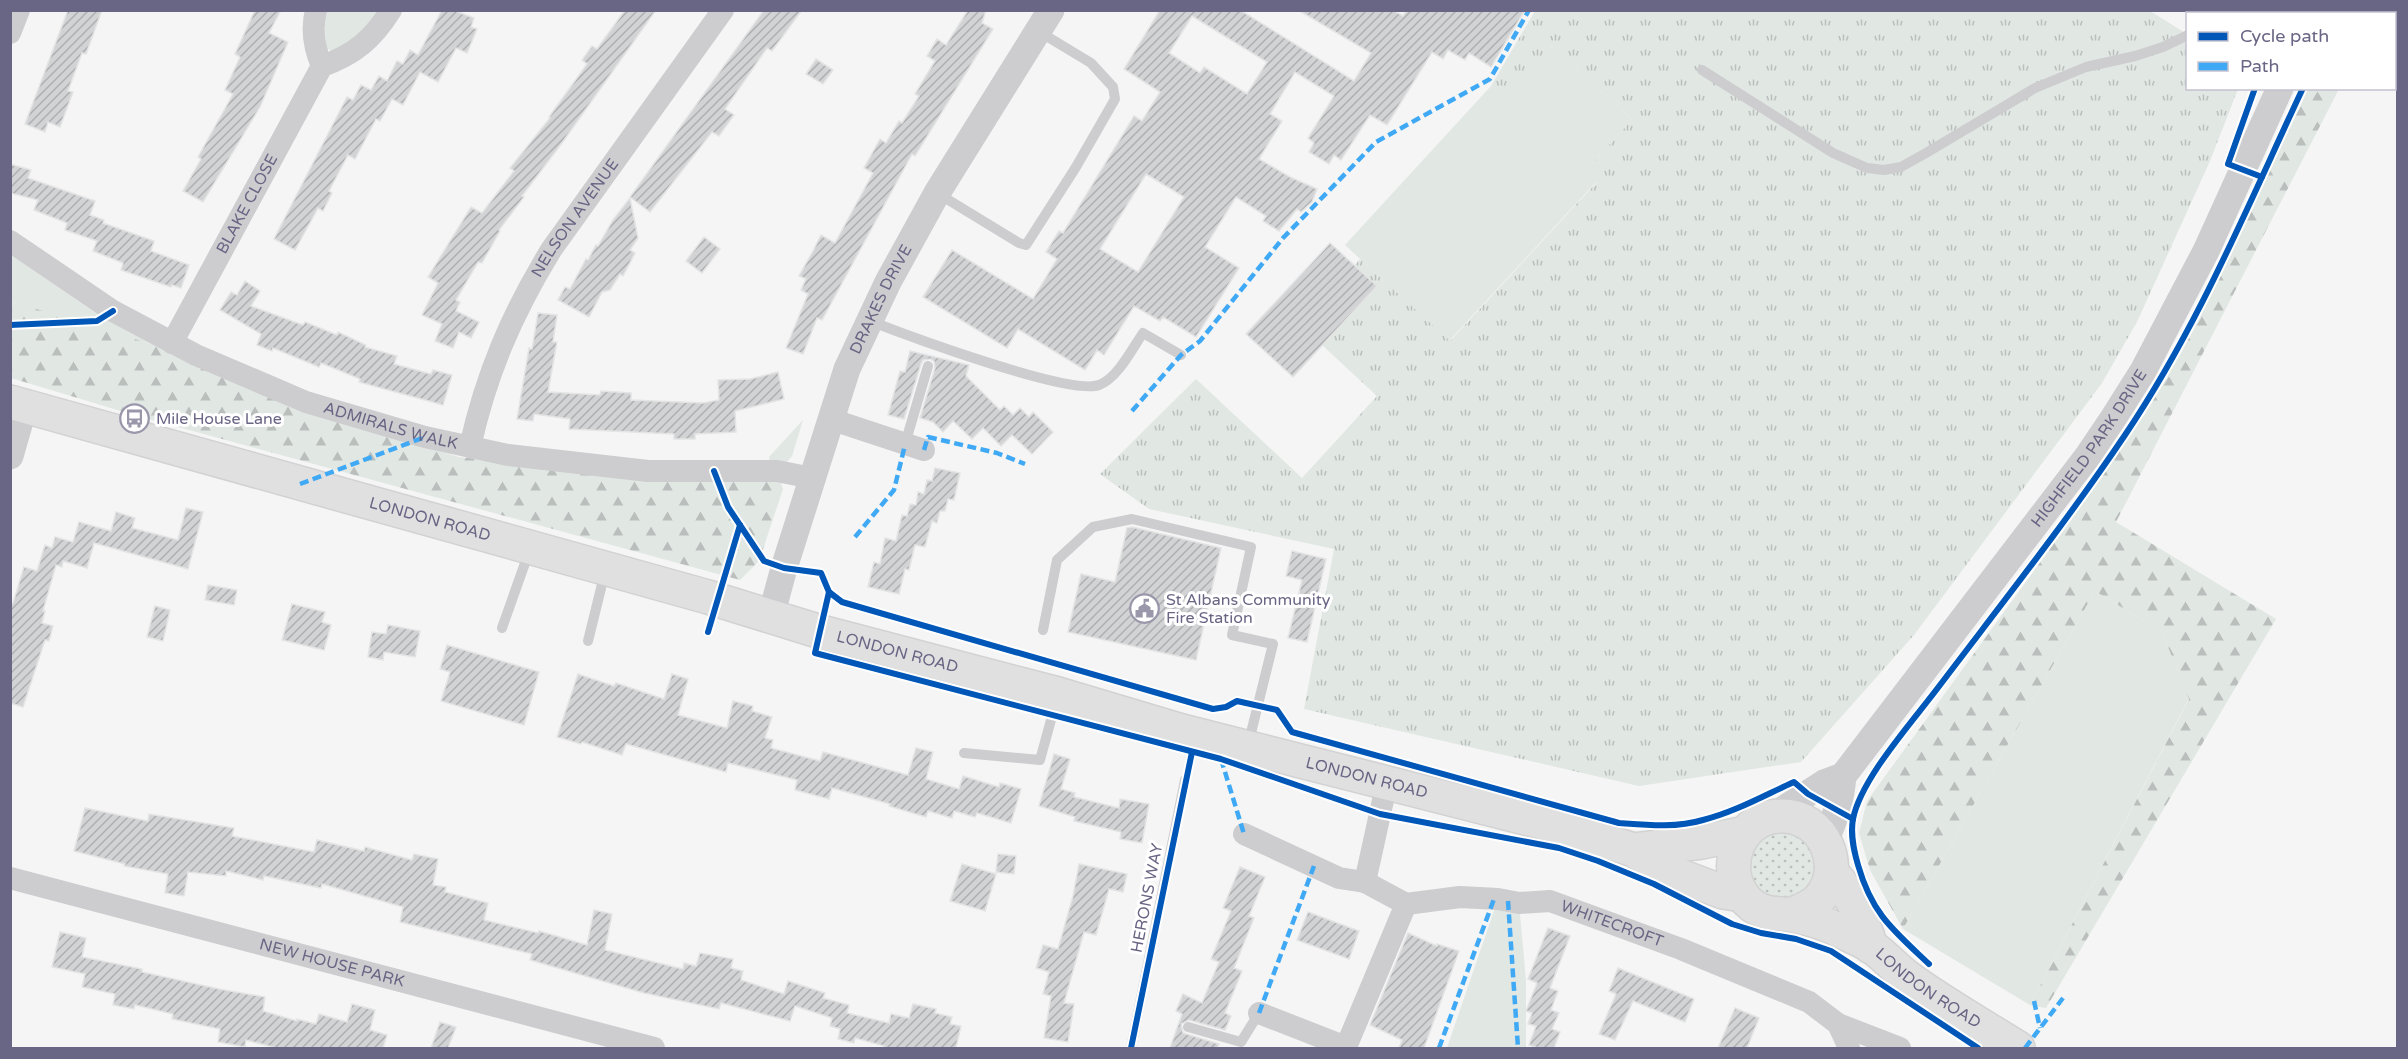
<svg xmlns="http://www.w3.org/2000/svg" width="2408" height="1059" font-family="'Varela Round',sans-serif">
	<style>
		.grass { fill: #e1e7e3 }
		.forest { fill: url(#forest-firs) }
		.park { fill: url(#park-tufts) }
		.garden { fill: url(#garden-dots) }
		.building { fill: url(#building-hatch); stroke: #e4e4e4; stroke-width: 1.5; fill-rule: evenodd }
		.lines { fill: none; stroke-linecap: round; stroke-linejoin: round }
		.primary-casing { stroke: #d2d2d3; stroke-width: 36 }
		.service { stroke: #cdcccf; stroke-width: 10 }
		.minor { stroke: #cdcccf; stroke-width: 22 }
		.tertiary { stroke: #cdcccf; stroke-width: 27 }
		.primary { stroke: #e0e0e1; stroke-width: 33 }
		.quiet { stroke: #3fa9f5; stroke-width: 4.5; stroke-dasharray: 9 4.5; stroke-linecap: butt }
		.cycleway-casing { stroke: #fff; stroke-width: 10 }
		.cycleway { stroke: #0057b8; stroke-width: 6 }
		.labels { text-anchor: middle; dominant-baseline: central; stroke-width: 6; stroke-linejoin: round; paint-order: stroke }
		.street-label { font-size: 16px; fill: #696584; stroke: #fff }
		.poi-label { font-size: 16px; fill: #696584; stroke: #fff; text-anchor: start }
	</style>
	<defs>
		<pattern id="forest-firs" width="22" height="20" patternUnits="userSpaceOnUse" patternTransform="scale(1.5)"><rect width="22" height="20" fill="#e1e7e3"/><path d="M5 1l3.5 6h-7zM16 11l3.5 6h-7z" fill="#babfbe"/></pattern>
		<pattern id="park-tufts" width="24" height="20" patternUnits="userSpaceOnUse" patternTransform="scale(1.5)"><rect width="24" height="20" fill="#e1e7e3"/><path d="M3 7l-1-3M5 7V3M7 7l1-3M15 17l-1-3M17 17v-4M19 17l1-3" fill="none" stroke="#babfbe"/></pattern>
		<pattern id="garden-dots" width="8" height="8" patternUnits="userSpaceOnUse" patternTransform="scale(1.5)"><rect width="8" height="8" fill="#e1e7e3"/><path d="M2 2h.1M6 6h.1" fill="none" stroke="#babfbe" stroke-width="1.8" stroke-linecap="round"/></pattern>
		<pattern id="building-hatch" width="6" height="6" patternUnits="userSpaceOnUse" patternTransform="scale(1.5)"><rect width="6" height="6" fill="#d2d3d5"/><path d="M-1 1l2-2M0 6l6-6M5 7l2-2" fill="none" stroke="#aeafb2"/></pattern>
	</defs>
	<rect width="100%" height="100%" fill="#f4f5f4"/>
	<g class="grass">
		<polygon points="324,11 382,11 375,23 333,52 326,48"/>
		<polygon points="2218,11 2295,11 2293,14 2223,14"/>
		<polygon points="1552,46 1632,120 1585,171 1596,182 1449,341 1345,245 1491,86 1504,97"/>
		<path d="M11 250 104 314C75 330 39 310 11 301Z"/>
		<polygon points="109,317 168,349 87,325 98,324"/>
		<polygon points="803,420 792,456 787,462 770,462 769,457"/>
		<polygon points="2095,591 2162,632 2189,698 2030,1005 1903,929"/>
		<polygon points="1498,899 1519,903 1526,981 1526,1048 1447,1048"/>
	</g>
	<g class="forest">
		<polygon points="2307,88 2339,89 2116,522 2276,619 2046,1008 2030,1005 2189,699 2162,632 2095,591 1903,929 1870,870 1859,833 1867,801 2094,488 2162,386 2254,204"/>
		<polygon points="10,301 168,349 297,410 459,457 667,478 779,477 783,489 759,561 740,580 134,415 11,378"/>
	</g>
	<polygon class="park" points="1535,11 2150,11 2187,34 2188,88 2238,89 2210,161 2137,322 2102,383 1914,635 1801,762 1639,786 1304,709 1334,549 1149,509 1100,474 1196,379 1302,478 1377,396 1322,345 1354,266 1360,259 1450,341 1596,183 1584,172 1632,120 1552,46 1504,98 1491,86"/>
	<path class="garden" d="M1794 831 1814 845 1818 880 1791 902C1784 901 1773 901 1767 898 1744 885 1742 842 1771 833 1777 831 1787 832 1794 831Z"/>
	<g class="building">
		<polygon points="68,10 102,10 86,54 82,53 68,91 73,92 60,127 48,122 45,132 25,124"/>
		<polygon points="255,10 281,10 269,33 288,42 260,107 203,202 183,191 201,159 198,157 233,94 225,90 240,57 235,54"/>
		<polygon points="442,10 453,10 474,18 471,27 477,29 467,53 456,48 438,82 420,72 403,105 392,99 380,121 376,119 355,159 348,155 329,191 332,193 323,211 318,208 295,250 274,239 347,97 353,100 361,85 371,90 379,76 387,81 397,61 403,64 410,50 418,55"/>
		<polygon points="625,10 656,10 562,143 522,196 524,197 499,230 500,231 482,263 478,262 456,300 460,302 456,311 479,322 471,338 459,332 453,348 435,341 442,324 422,315 438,283 428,277 471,207 482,213 514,171 510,168 550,118 549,117 587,64 582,60 592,46 597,49"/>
		<polygon points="764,10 802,10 772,51 767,48 725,109 734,115 719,136 712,132 650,212 630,197"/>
		<polygon points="968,10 986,10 982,23 993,29 915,156 912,154 822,320 817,318 803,354 786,348 808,294 801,290 806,279 799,276 813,251 821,235 835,243 873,173 864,168 880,139 886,143 899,121 902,123 919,96 915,94 935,61 927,56 937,39 946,45"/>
		<path d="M1160 10H1240L1354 81 1371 53 1298 10H1393L1403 16 1407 10H1525L1491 67 1469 53 1465 60 1448 50 1443 59 1432 52 1387 125 1370 115 1341 160 1334 155 1329 164 1309 152 1314 143 1308 138 1334 96 1295 72 1270 114 1282 121 1259 159 1290 177 1317 189 1312 202 1301 212 1297 209 1279 231 1263 221 1266 216 1236 197 1205 247 1239 268 1196 337 1163 317 1160 321 1134 306 1104 355 1097 350 1085 370 1018 329 1007 348 923 297 952 250 1033 299 1057 259 1046 252 1059 231 1063 233 1134 116 1142 121 1160 92 1124 69ZM1192 16 1267 62 1247 94 1204 67 1200 73 1169 53ZM1146 174 1184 197 1138 272 1100 249Z"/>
		<polygon points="816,59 833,70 823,84 806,74"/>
		<polygon points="10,164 31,170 28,178 95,201 90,215 104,220 103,223 154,241 151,251 189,265 181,288 172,285 171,287 121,270 123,263 93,251 97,241 65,230 67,223 34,210 38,200 10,193"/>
		<polygon points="630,198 638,238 630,250 635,253 623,276 620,274 610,290 602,292 589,317 558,300 565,287 570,289 586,259 588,260 596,245 598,246 613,220"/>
		<polygon points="704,237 720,249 702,273 686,261"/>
		<polygon points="1330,243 1377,286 1293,377 1246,334"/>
		<polygon points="245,281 260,291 251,306 303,325 305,322 337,335 338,332 366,345 365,347 397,356 394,364 431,374 433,370 452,375 443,405 359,382 360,379 321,363 319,367 273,348 272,351 257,345 261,334 220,310 231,292 237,295"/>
		<polygon points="538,313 557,315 553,342 557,342 548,392 600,395 601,391 631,393 631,400 703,403 719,400 718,380 750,379 778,372 784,399 735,411 736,432 695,434 695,439 674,439 674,434 569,429 570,419 534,414 533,421 517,419 529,348 532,349"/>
		<polygon points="910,351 969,365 966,376 1000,410 1004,406 1013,415 1020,408 1029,417 1033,412 1053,432 1032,454 1012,435 1001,446 983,428 972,439 953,421 943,432 933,422 920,418 935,368 934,361 930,359 923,360 921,364 904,419 888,415 900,371 905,372"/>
		<polygon points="935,468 960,473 954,500 948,499 945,511 940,511 937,523 932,521 925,547 915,545 909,570 905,569 899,594 868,587 874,562 880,564 885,538 896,541 902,515 907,516 910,504 916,505 918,492 924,494 927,480 932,481"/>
		<polygon points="186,508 203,512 188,569 94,543 87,568 63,561 62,567 56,565 43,611 45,611 42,623 53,626 49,641 45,640 23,707 10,703 10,603 13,603 24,567 37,571 45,545 52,548 55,537 73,542 79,522 111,531 116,512 135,518 132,528 178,540"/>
		<polygon points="1132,527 1221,548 1196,660 1068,632 1081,574 1115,582 1127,528"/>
		<polygon points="1292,551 1326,559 1307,642 1288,638 1302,580 1286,576"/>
		<polygon points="208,585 237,590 234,605 205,600"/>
		<polygon points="292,604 325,612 322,622 331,625 324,650 282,640"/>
		<polygon points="155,606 170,610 163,641 147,637"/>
		<polygon points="388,625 420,631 415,657 384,652 383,660 368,657 372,632 386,634"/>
		<polygon points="447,645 539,672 524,725 441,701 450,672 440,669"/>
		<polygon points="578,674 614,686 616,683 664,699 672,674 688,679 678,715 727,728 733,701 753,706 752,711 772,717 765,738 773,740 771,748 820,761 823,752 908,775 916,748 933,752 926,779 959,789 963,776 999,787 1000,783 1021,789 1011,823 977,813 975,817 954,811 952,818 928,811 926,817 889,806 890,804 832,788 829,799 795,790 797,780 728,763 726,772 626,744 622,755 582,742 581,744 557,737"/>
		<polygon points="1054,754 1070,759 1061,789 1075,793 1074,797 1119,808 1120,799 1149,804 1142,843 1120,839 1121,832 1074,821 1075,817 1039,806"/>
		<polygon points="85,808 148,821 149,814 234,828 232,836 314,852 317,840 364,851 365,847 412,860 414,854 438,859 433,885 446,887 445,892 488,903 484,920 538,933 539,931 587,945 594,910 612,914 605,950 683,969 684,963 696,966 700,953 733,959 731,968 743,971 741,980 784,994 788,981 825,993 823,998 849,1005 847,1013 889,1023 891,1014 909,1018 913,1004 936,1009 935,1013 952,1017 950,1024 961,1026 956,1048 883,1048 884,1046 855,1038 854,1043 838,1039 840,1029 830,1026 832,1018 795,1006 790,1021 721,1003 719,1009 644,993 530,960 532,954 400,922 403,907 322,884 321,888 264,876 263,880 226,871 226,876 188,872 184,896 165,893 168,874 124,866 125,864 74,851"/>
		<polygon points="998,854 1016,856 1014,874 996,872"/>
		<polygon points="962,864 996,874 985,911 950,901"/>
		<polygon points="1079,864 1127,874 1123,892 1109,889 1096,935 1084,932 1064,1003 1074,1004 1068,1042 1044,1038 1051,996 1043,994 1049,972 1036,968 1043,945 1058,949 1073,896"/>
		<polygon points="1240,867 1265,877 1249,916 1254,918 1234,968 1242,971 1225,1013 1231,1016 1225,1030 1189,1020 1181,1024 1183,1033 1219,1044 1217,1048 1170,1048 1182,1014 1176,1011 1183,994 1202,1003 1219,962 1211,959 1231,911 1223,908"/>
		<polygon points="1308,912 1359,931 1349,959 1297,940"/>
		<polygon points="1548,928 1570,936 1550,988 1558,991 1551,1010 1559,1013 1552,1029 1560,1032 1554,1048 1538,1048 1529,1045 1536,1026 1528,1024 1532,1013 1526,1011 1537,983 1528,979"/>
		<polygon points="60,932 86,938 82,957 142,969 142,972 219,989 265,997 263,1011 297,1021 297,1019 316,1024 319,1014 347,1022 352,1004 375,1010 370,1030 387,1035 383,1048 276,1048 246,1040 245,1047 218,1042 220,1029 172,1019 173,1014 135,1005 134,1009 113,1005 115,994 82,987 85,974 52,967"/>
		<polygon points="1408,933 1437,946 1437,944 1459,951 1424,1048 1399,1048 1402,1040 1370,1025"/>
		<polygon points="1618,968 1694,999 1685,1022 1633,1001 1615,1040 1599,1034 1616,994 1609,991"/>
		<polygon points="1735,1008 1759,1018 1747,1048 1718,1048"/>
		<polygon points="440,1022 456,1027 448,1048 431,1048"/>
	</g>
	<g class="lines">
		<defs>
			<g id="primary">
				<path id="s8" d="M10 402 708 597 821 632 1058 694 1182 731 1549 824 1634 850 1659 868 1723 892 1742 895"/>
				<polyline points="1634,850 1702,842 1745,833"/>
				<path d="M1832 873C1853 896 1862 917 1871 947"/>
				<path id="s9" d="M1790 915C1800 911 1810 908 1818 900 1848 869 1824 814 1780 816 1734 817 1717 879 1753 906 1766 915 1778 913 1792 915 1807 918 1823 922 1836 929 1848 935 1862 940 1872 947 1885 956 1895 968 1907 977 1942 1003 1982 1025 2018 1048"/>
			</g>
		</defs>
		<use href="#primary" class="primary-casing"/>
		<g class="service">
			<polyline points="2200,10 2206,14"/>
			<polyline points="1702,70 1833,153 1867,168 1884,170 1901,167 1926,153 2035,88 2086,67 2135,56 2163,47 2188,35"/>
			<polyline points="937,193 1019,243 1026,245 1076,167 1115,99 1113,87 1091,63 1038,31"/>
			<path d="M870 321C906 335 1070 396 1099 385 1117 379 1132 349 1143 333L1181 355"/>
			<polyline points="905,444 928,366"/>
			<polyline points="502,628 530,549"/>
			<polyline points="1043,630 1057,560 1093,527 1132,519 1251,547 1232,635 1273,644 1248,745"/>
			<polyline points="588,641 605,572"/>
			<polyline points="964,753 1040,760 1057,698"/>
			<polyline points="1188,1027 1241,1042 1259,1013"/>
			<polyline points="1131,1048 1185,780"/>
		</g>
		<g class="minor">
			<path d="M316 10C311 30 314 48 322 66"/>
			<polyline points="10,33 19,10"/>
			<path id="s1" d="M10 241 113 311 196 355 306 402 425 437 508 455 648 471H777L812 478"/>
			<path id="s2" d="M172 343 322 66C354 55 373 39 391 10"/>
			<polyline points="830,419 924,450"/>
			<path id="s3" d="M470 447C486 374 512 314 551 250L723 10"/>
			<path id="s4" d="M1387 782 1365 882 1406 904 1460 897 1498 899 1519 903 1550 901 1681 949 1809 1002 1838 1024 1849 1048"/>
			<polyline points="1244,834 1339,878 1365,882"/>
			<path id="s5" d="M10 878 654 1048"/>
			<polyline points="1259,1013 1346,1047 1406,904"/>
			<polyline points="1838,1024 1900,1048"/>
		</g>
		<g class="tertiary">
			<polyline points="2317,14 2319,10"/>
			<polyline points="10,456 24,407"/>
			<path id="s6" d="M771 616 784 568 847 369 888 282 937 193 1051 10"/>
			<polyline points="1773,816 1824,783 1843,776"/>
			<path id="s7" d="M1825 840C1836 819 1841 799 1843 776L2087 457 2114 417 2143 371 2206 251 2280 88"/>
		</g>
		<use href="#primary" class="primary"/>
		<g class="quiet">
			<polyline points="1132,411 1181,355 1200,341 1283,238 1376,142 1490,79 1529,10"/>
			<polyline points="924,450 928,437 997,453 1025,464"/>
			<polyline points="300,484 425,437"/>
			<polyline points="855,537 894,490 905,445"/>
			<polyline points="1221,759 1244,834"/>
			<polyline points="1508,901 1518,1048"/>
			<polyline points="2034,1001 2040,1028"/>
			<polyline points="1259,1013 1314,866"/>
			<polyline points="1346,1047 1346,1048"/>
			<polyline points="1439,1048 1494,899"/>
			<polyline points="2025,1048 2063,998"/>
		</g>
		<defs>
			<g id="cycleway">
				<polyline points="2255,88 2228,164 2262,177"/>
				<polyline points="10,325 97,321 113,311"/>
				<path d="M714 471 728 507 764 561 784 568 821 573 829 592 842 602 1213 709 1226 707 1237 701 1277 710 1292 732 1619 823C1647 825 1676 828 1703 820 1735 812 1765 795 1794 782L1808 794 1853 819"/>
				<polyline points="829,592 815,653 1221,759 1380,814 1559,848 1598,861 1654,884 1732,924 1761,933 1796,939 1831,951 1978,1048"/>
				<polyline points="708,632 740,525"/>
				<path d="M1929 964C1893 930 1872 914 1858 865 1854 851 1850 835 1853 819 1861 778 1914 720 1940 685 2003 602 2067 521 2125 435 2198 327 2248 205 2303 88"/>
				<polyline points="1131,1048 1192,752"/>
			</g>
		</defs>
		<use href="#cycleway" class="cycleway-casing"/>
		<use href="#cycleway" class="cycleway"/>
	</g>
	<defs>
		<symbol id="bus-ring" viewBox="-11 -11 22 22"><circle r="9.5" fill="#fff" stroke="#9a97ab" stroke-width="1.5"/><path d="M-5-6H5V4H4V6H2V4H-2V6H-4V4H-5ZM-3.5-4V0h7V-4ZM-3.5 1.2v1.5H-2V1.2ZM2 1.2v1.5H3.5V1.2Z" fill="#9a97ab"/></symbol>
		<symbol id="civic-ring" viewBox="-11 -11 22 22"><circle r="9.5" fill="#fff" stroke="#9a97ab" stroke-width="1.5"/><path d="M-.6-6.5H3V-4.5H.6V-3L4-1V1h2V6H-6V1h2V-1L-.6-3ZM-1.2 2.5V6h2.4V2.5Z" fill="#9a97ab"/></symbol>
	</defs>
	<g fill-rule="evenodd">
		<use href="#bus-ring" x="118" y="402" width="33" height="33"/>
		<use href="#civic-ring" x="1128" y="592" width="33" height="33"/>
	</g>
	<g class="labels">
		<g class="street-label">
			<text stroke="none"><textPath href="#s2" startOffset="158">BLAKE CLOSE</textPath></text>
			<text stroke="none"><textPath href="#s3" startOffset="254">NELSON AVENUE</textPath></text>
			<text stroke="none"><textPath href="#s6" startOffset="336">DRAKES DRIVE</textPath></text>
			<text stroke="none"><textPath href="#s1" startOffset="426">ADMIRALS WALK</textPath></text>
			<text stroke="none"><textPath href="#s7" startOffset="477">HIGHFIELD PARK DRIVE</textPath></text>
			<text stroke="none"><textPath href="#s8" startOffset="436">LONDON ROAD</textPath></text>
			<text stroke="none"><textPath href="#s8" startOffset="922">LONDON ROAD</textPath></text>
			<text stroke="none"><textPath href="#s8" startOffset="1408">LONDON ROAD</textPath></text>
			<text transform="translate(1147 898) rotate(-79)">HERONS WAY</text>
			<text stroke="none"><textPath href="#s4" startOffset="360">WHITECROFT</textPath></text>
			<text stroke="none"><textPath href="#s5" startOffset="333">NEW HOUSE PARK</textPath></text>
			<text stroke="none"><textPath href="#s9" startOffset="468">LONDON ROAD</textPath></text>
		</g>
		<g class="poi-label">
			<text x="156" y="419">Mile House Lane</text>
			<text x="1166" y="600">St Albans Community<tspan x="1166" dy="18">Fire Station</tspan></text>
		</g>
	</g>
	<rect width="2408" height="1059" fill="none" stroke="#696584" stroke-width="24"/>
	<rect x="2186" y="12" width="210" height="78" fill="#ffffff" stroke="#c3c1ce" stroke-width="1.5"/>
	<rect x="2198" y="32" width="30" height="9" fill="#0057b8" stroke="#c3c1ce" stroke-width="1.5"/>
	<text x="2240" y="42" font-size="18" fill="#696584">Cycle path</text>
	<rect x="2198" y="62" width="30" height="9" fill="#3fa9f5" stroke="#c3c1ce" stroke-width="1.5"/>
	<text x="2240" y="72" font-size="18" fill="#696584">Path</text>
</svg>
